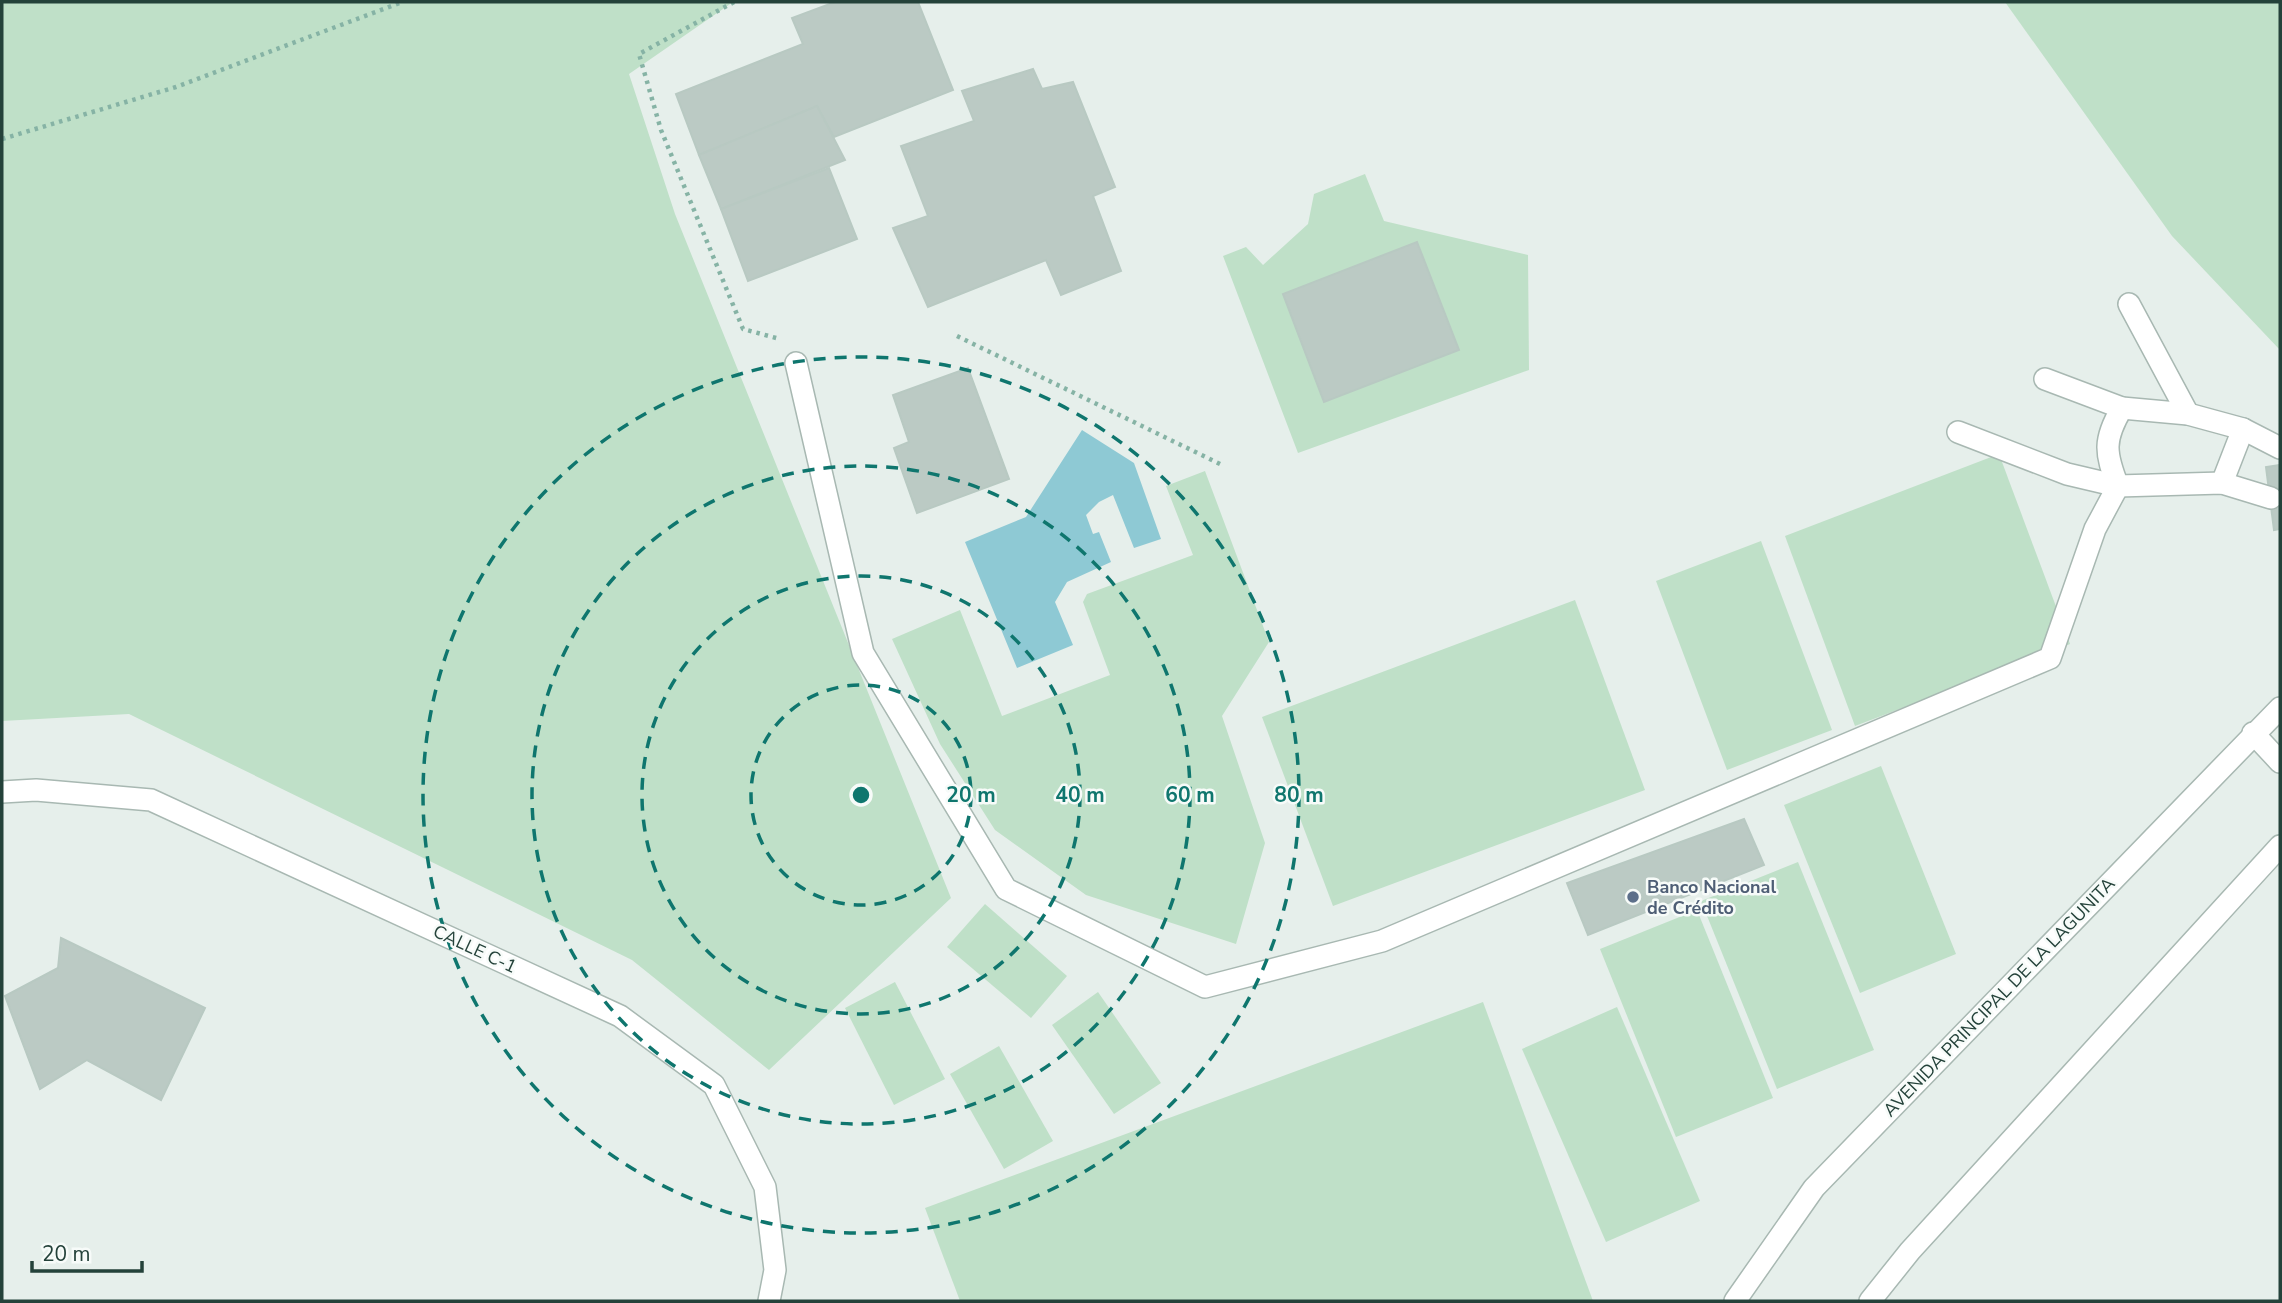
<svg xmlns="http://www.w3.org/2000/svg" width="2282" height="1303" font-family="'Nunito Sans',sans-serif">
	<style>
		.green { fill: #bfe0c8 }
		.water { fill: #8ec9d4 }
		.building { fill: #bbcac4; stroke: #b8c9c2; stroke-width: 2 }
		.lines { fill: none; stroke-linecap: round; stroke-linejoin: round }
		.lane-casing { stroke: #a8b8b2; stroke-width: 24 }
		.street-casing { stroke: #a8b8b2; stroke-width: 24 }
		.path { stroke: #86b3a5; stroke-width: 4.5; stroke-dasharray: 3.5 5; stroke-linecap: butt }
		.lane { stroke: #fff; stroke-width: 21 }
		.street { stroke: #fff; stroke-width: 21 }
		.ring { fill: none; stroke: #0f766e; stroke-width: 3.5; stroke-dasharray: 12 9 }
		.service-dot { fill: #5c6f8a; stroke: #f7fbf9; stroke-width: 2.5 }
		.labels { text-anchor: middle; dominant-baseline: central; stroke-width: 5; stroke-linejoin: round; paint-order: stroke }
		.service-label { font-size: 18px; font-weight: bold; fill: #4e5e75; stroke: #f7fbf9; text-anchor: start }
		.street-label { font-size: 18px; fill: #24423a; stroke: #f7fbf9 }
		.centre { fill: #0f766e; stroke: #f7fbf9; stroke-width: 3.5 }
		.ring-label { font-size: 21px; text-anchor: middle; font-weight: bold; fill: #0f766e; stroke: #f7fbf9; stroke-width: 5; stroke-linejoin: round; paint-order: stroke }
	</style>
	<rect width="100%" height="100%" fill="#e6efeb"/>
	<g class="green">
		<polygon points="2,2 733,2 629,74 675,214 951,898 769,1070 632,960 129,714 2,721"/>
		<polygon points="2005,2 2280,2 2280,350 2172,236"/>
		<polygon points="1365,174 1384,221 1528,255 1529,370 1298,453 1223,256 1246,247 1263,265 1308,224 1314,194"/>
		<polygon points="1999,454 2070,644 1855,726 1785,536"/>
		<polygon points="1205,471 1269,642 1222,716 1265,843 1236,944 1086,895 995,830 940,744 892,639 960,610 1002,716 1110,675 1083,602 1087,594 1193,555 1166,486"/>
		<polygon points="1761,541 1832,730 1727,770 1656,581"/>
		<polygon points="1575,600 1645,790 1333,906 1262,717"/>
		<polygon points="1881,766 1956,954 1860,993 1784,805"/>
		<polygon points="1798,862 1874,1050 1777,1089 1701,901"/>
		<polygon points="985,904 1067,976 1031,1018 947,947"/>
		<polygon points="1697,910 1773,1098 1676,1137 1600,949"/>
		<polygon points="895,982 945,1079 894,1105 845,1008"/>
		<polygon points="1098,992 1161,1083 1114,1114 1052,1025"/>
		<polygon points="1483,1002 1593,1301 960,1301 925,1208"/>
		<polygon points="1617,1007 1700,1201 1606,1242 1522,1049"/>
		<polygon points="999,1046 1053,1141 1004,1169 950,1074"/>
	</g>
	<polygon class="water" points="1082,430 1134,463 1161,539 1134,548 1113,495 1099,502 1086,515 1093,534 1099,532 1111,562 1067,582 1055,602 1073,645 1017,668 965,542 1026,517"/>
	<g class="building">
		<polygon points="835,2 918,2 953,90 834,137 817,106 699,155 676,94 803,44 792,18"/>
		<polygon points="1033,69 1042,89 1073,82 1115,187 1093,196 1121,271 1061,295 1046,260 928,307 893,228 928,216 901,146 974,121 962,91"/>
		<polygon points="817,106 845,160 721,209 699,155"/>
		<polygon points="829,168 857,239 748,281 721,209"/>
		<polygon points="1417,242 1459,350 1324,402 1283,294"/>
		<polygon points="968,368 1009,479 917,513 894,448 909,442 893,395"/>
		<polygon points="2280,465 2280,529 2274,530 2266,467"/>
		<polygon points="1744,819 1764,865 1588,935 1567,883"/>
		<polygon points="61,938 205,1008 161,1100 87,1060 40,1089 5,996 58,968"/>
	</g>
	<g class="lines">
		<defs>
			<g id="lane">
				<polyline points="2129,304 2188,414"/>
				<path d="M796 363 863 653 1006 889 1205 987 1382 941 2050 658 2095 529 2118 486C2105 453 2103 440 2122 408"/>
				<polyline points="2045,379 2122,408 2188,414 2243,429 2280,448"/>
				<polyline points="1958,432 2067,474 2118,486 2222,483 2271,498"/>
				<polyline points="2222,483 2243,429"/>
			</g>
			<g id="street">
				<polyline points="2253,733 2280,762"/>
				<polyline points="2,792 36,790 151,800 620,1016 714,1085 765,1187 775,1270 769,1301"/>
				<polyline points="1735,1301 1814,1188 2280,708"/>
				<polyline points="1870,1301 1910,1251 2280,846"/>
			</g>
		</defs>
		<use href="#lane" class="lane-casing"/>
		<use href="#street" class="street-casing"/>
		<g class="path">
			<polyline points="734,2 639,54 661,130 743,329 780,339"/>
			<polyline points="2,139 176,87 402,2"/>
			<polyline points="957,336 1220,464"/>
		</g>
		<use href="#lane" class="lane"/>
		<use href="#street" class="street"/>
	</g>
	<g class="ring">
		<circle cx="861" cy="795" r="110"/>
		<circle cx="861" cy="795" r="219"/>
		<circle cx="861" cy="795" r="329"/>
		<circle cx="861" cy="795" r="438"/>
	</g>
	<circle class="service-dot" cx="1633" cy="897" r="7"/>
	<g class="labels">
		<g class="service-label">
			<text x="1647" y="887">Banco Nacional<tspan x="1647" dy="21">de Crédito</tspan></text>
		</g>
		<g class="street-label">
			<text transform="translate(475 949) rotate(25)">CALLE C-1</text>
			<text transform="translate(1999 997) rotate(-46)">AVENIDA PRINCIPAL DE LA LAGUNITA</text>
		</g>
	</g>
	<circle cx="861" cy="795" r="10" class="centre"/>
	<g class="ring-label">
		<text x="971" y="802">20 m</text>
		<text x="1080" y="802">40 m</text>
		<text x="1190" y="802">60 m</text>
		<text x="1299" y="802">80 m</text>
	</g>
	<rect width="2282" height="1303" fill="none" stroke="#24423a" stroke-width="7"/>
	<path d="M32 1261v10h110v-10" fill="none" stroke="#24423a" stroke-width="3.5"/>
	<text x="42" y="1261" font-size="21" fill="#24423a" stroke="#f7fbf9" stroke-width="5" paint-order="stroke">20 m</text>
</svg>
